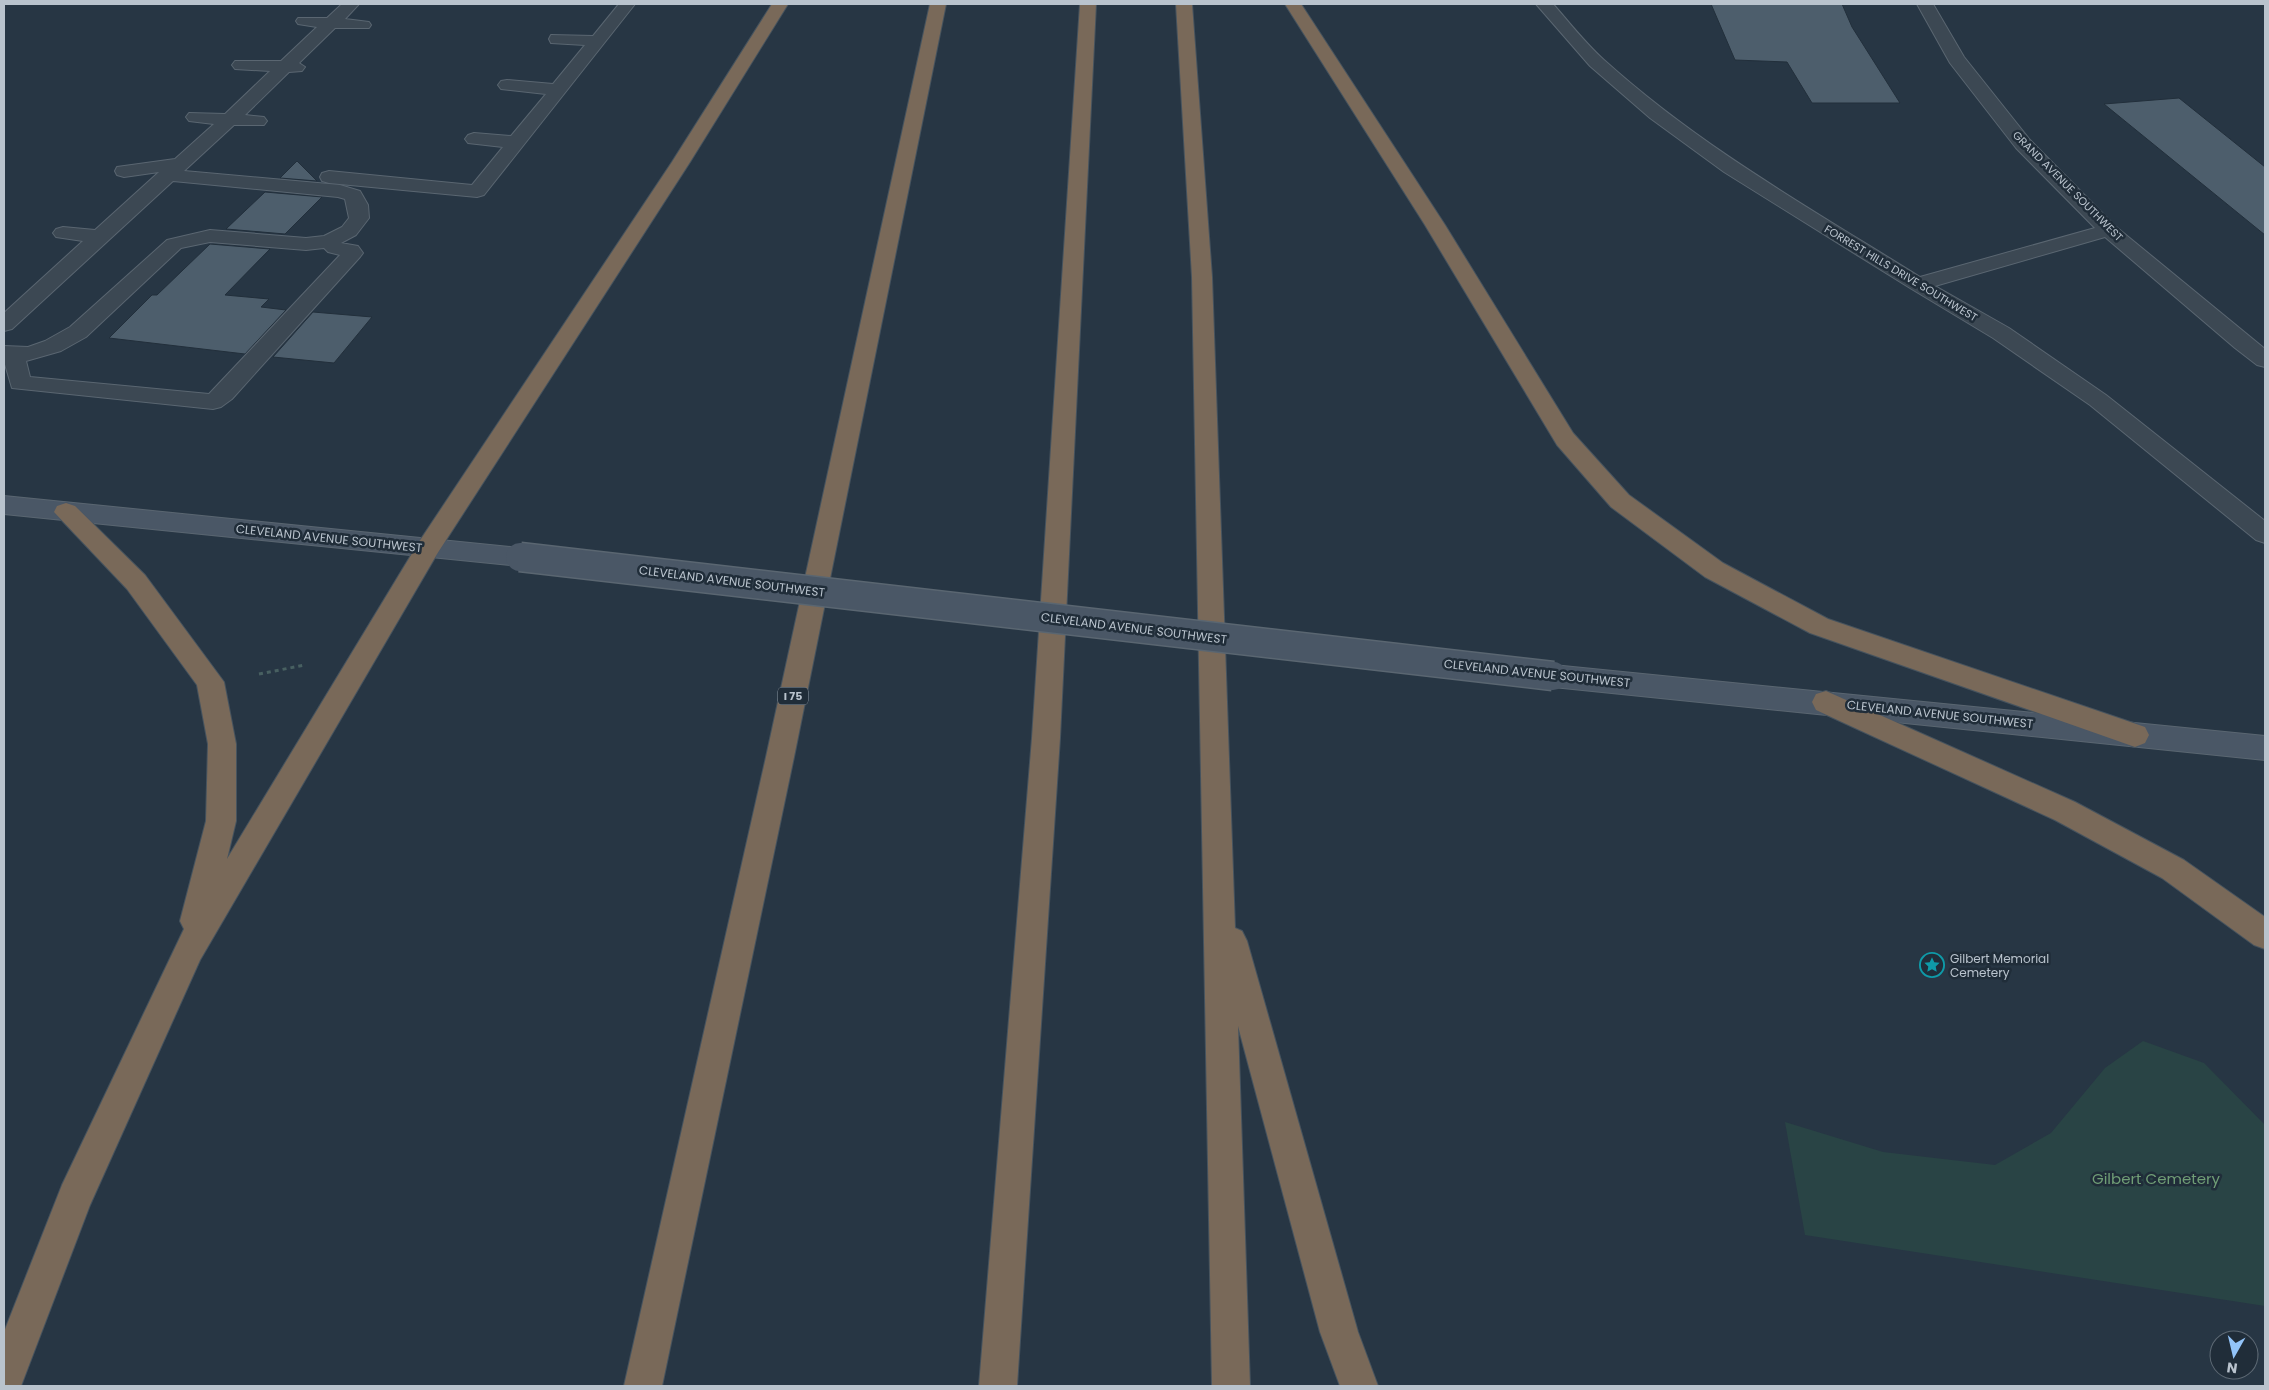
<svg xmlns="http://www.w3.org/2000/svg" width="2269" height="1390" font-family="Poppins,sans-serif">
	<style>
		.green { fill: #294445 }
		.building { fill: #4d5e6c; stroke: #222f3b }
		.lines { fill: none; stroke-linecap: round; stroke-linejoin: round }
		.service-casing { stroke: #5a6671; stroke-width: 2 }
		.minor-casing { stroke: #5a6671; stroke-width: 2 }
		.secondary-casing { stroke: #5a6671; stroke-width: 2 }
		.motorway-casing { stroke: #46535e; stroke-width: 2 }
		.path { stroke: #486061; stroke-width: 3; stroke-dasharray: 4 4; stroke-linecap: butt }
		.service { fill: #3c4853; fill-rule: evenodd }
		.minor { fill: #3c4853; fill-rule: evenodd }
		.secondary { fill: #4a5766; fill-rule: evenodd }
		.motorway { fill: #796959; fill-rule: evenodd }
		.secondary-bridge-casing { stroke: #5a6671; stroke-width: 31; stroke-linecap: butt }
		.secondary-bridge { stroke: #4a5766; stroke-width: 28 }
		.labels { text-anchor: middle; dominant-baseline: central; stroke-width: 5; stroke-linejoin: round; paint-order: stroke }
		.far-street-label { font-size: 11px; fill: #b9c3cd; stroke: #202d39 }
		.shield { fill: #202d39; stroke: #8b96a1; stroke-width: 1 }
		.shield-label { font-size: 11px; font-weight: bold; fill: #b9c3cd }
		.street-label { font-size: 12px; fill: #b9c3cd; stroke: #202d39 }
		.poi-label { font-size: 12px; fill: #b9c3cd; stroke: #202d39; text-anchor: start }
		.near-park-label { font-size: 15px; fill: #709e76; stroke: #202d39 }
	</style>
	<rect width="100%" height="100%" fill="#273644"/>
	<polygon class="green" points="2143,1041 2204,1063 2265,1125 2265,1306 1805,1235 1785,1122 1883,1152 1995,1165 2051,1133 2105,1068"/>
	<g class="building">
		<polygon points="1711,4 1842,4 1852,27 1900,103 1812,103 1787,62 1735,60"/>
		<polygon points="2179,98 2265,167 2265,235 2104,104"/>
		<polygon points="297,161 317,181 280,178"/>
		<polygon points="265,192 322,197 285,234 226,229"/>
		<polygon points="210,244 270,249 225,295 269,299 261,307 286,310 245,354 109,338 152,295 157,295"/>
		<polygon points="313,312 372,317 334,363 273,357"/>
	</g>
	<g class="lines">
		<defs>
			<g id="service">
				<path d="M342 4H359L345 19 369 22 371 25 369 28H335L299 63 305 67 302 71 289 72 245 115 264 117 267 121 264 125H234L184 171 340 185 360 191 368 205 369 218 356 235 341 243 358 246 363 253 360 257 232 399 221 407 213 409 12 388 4 361V346L28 347 45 341 70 327 167 240 210 230 306 238 324 236 342 227 349 218 345 199 338 197 173 181 12 329 4 331V313L83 241 56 237 53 233 56 229 63 227 95 230 159 172 124 177 117 175 115 171 117 167 175 159 214 124 189 121 186 117 189 113 225 114 270 71 235 69 232 65 235 61H281L317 27 298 24 296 21 298 18H327ZM210 242 306 250 324 248 328 252 340 255 209 394 30 377 26 361 61 351 86 337 181 248Z"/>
				<polygon points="619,4 635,4 484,195 477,197 329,183 322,181 320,177 322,173 329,171 472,185 503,147 468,143 465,139 468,135 474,133 511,136 546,94 501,89 498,85 501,81 507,80 553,84 585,45 551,43 549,39 551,35 593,36"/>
			</g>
			<path id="minor" d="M1536 4H1553C1569 22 1585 43 1604 60 1699 146 1811 209 1920 277L2095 228 2016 148 1950 63 1917 4H1933L1964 57 2030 140 2115 226 2265 349V367L2257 365 2235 348 2105 237 1935 286 2009 328 2106 395 2265 521V543L2256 540 2090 405 1993 338 1910 288 1724 172 1650 118 1590 66Z"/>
			<g id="secondary">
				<polygon points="4,496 520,548 529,550 533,557 529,564 520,566 4,514"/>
				<polygon points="1553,665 2265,736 2265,760 1553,687 1543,684 1539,676 1543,668"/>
			</g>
			<g id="motorway">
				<polygon points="772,4 788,4 690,162 437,554 200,960 90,1205 21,1386 4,1386 4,1332 62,1185 184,929 180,921 206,821 208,744 197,685 127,589 54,512 57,506 66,503 75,506 145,575 224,682 236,744 236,821 227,859 419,542 672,162"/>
				<polygon points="930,4 946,4 794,757 662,1386 624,1386 766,757"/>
				<polygon points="1080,4 1096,4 1060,738 1017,1386 979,1386 1032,738"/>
				<polygon points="1176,4 1192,4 1212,277 1235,928 1242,931 1247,941 1358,1332 1378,1386 1340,1386 1320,1332 1238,1026 1250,1386 1212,1386 1192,277"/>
				<polygon points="1285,4 1301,4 1445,225 1573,433 1629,495 1723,563 1828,619 2145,727 2149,735 2145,743 2135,747 1810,633 1705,577 1611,507 1557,445 1425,225"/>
				<polygon points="1826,691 2075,802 2184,860 2265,917 2265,949 2254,945 2162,878 2055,820 1816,710 1812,702 1816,694"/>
			</g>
		</defs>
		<use href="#service" class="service-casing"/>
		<use href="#minor" class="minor-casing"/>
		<use href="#secondary" class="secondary-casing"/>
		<use href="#motorway" class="motorway-casing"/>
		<polyline class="path" points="259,674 305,665"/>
		<use href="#service" class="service"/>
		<use href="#minor" class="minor"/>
		<use href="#secondary" class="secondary"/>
		<use href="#motorway" class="motorway"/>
		<defs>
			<polyline id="secondary-bridge" points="520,557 1553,676"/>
		</defs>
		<use href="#secondary-bridge" class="secondary-bridge-casing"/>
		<use href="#secondary-bridge" class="secondary-bridge"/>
	</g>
	<defs>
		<symbol id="sight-ring" viewBox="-11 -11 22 22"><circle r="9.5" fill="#202d39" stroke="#0f9aa8" stroke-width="1.5"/><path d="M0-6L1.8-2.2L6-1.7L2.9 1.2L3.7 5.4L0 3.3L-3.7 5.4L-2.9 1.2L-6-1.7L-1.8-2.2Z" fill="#0f9aa8"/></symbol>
	</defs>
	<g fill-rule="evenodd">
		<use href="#sight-ring" x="1918" y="951" width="28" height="28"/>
	</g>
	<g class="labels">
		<g class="far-street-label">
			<text transform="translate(2068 186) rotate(45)">GRAND AVENUE SOUTHWEST</text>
			<text transform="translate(1901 273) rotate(31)">FORREST HILLS DRIVE SOUTHWEST</text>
		</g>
		<rect class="shield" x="778" y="687.5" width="30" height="17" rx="4"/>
		<g class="shield-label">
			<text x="793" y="696">I 75</text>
		</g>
		<g class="street-label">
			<text transform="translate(329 538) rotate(6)">CLEVELAND AVENUE SOUTHWEST</text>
			<text transform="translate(732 581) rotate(7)">CLEVELAND AVENUE SOUTHWEST</text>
			<text transform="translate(1134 628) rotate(7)">CLEVELAND AVENUE SOUTHWEST</text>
			<text transform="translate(1537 673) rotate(6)">CLEVELAND AVENUE SOUTHWEST</text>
			<text transform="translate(1940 714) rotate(6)">CLEVELAND AVENUE SOUTHWEST</text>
		</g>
		<g class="poi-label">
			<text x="1950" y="958">Gilbert Memorial<tspan x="1950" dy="14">Cemetery</tspan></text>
		</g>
		<g class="near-park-label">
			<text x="2156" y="1178">Gilbert Cemetery</text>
		</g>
	</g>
	<rect width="2269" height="1390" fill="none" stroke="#b9c3cd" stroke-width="10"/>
	<g transform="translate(2234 1355) rotate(188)"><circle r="24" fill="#202d39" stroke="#5d6974"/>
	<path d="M0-4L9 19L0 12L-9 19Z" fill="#92c4f9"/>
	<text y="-8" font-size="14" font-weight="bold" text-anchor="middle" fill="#b9c3cd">N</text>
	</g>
</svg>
